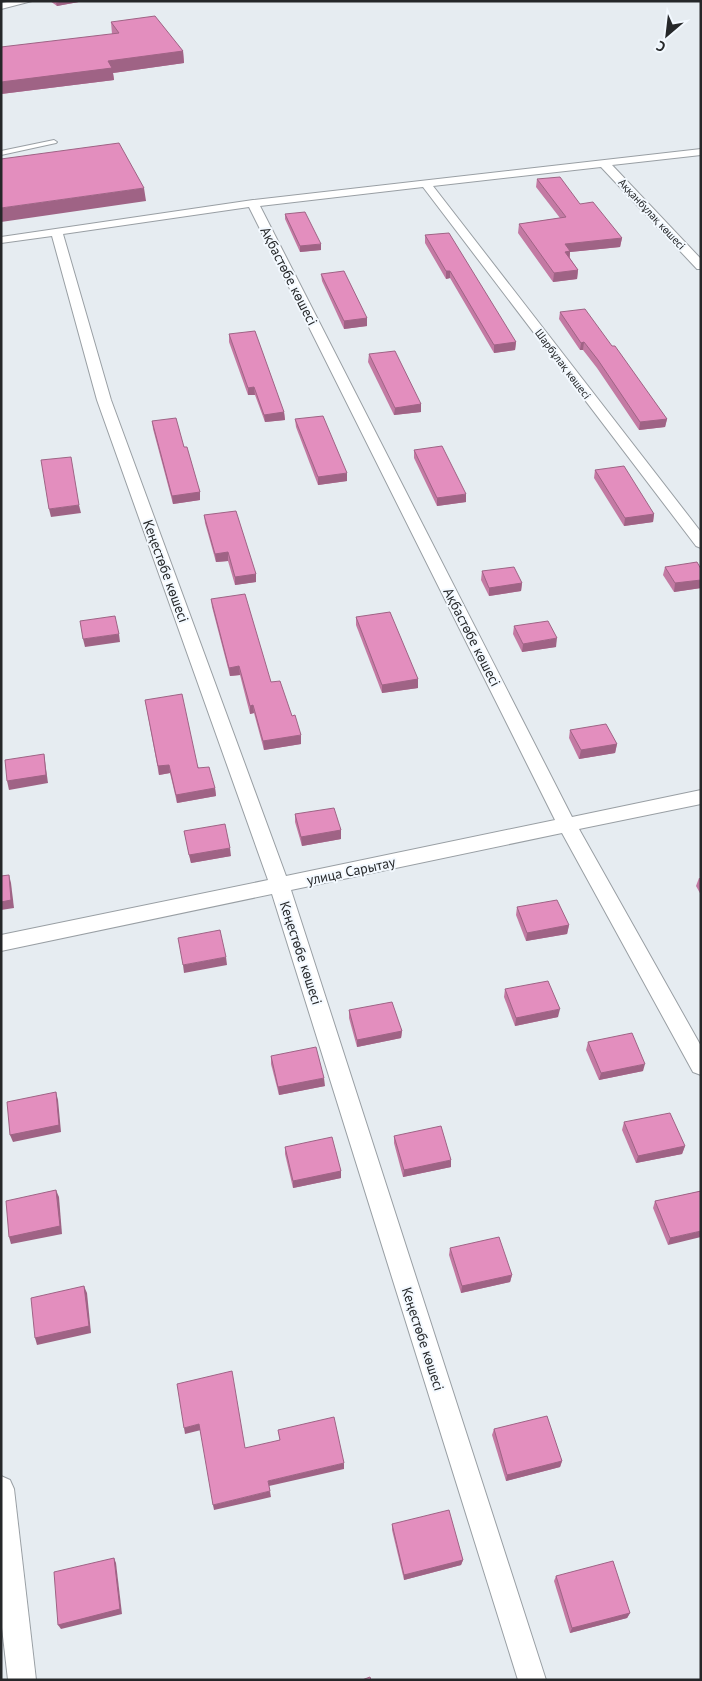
<svg xmlns="http://www.w3.org/2000/svg" width="702" height="1681" font-family="'PT Sans',sans-serif">
	<style>
		.lines { fill: none; stroke-linecap: round; stroke-linejoin: round }
		.lane-casing { stroke: #999fa4; stroke-width: 2 }
		.street-casing { stroke: #999fa4; stroke-width: 2 }
		.lane { fill: #fff; fill-rule: evenodd }
		.street { fill: #fff; fill-rule: evenodd }
		.wall { fill: #c37aa3 }
		.shaded-wall { fill: #9f6385 }
		.building { fill: #e38ebe; stroke: #9f6385 }
		.labels { text-anchor: middle; dominant-baseline: central; stroke-width: 4; stroke-linejoin: round; paint-order: stroke }
		.far-street-label { font-size: 11px; fill: #252729; stroke: #f3f9ff }
		.street-label { font-size: 14px; fill: #252729; stroke: #f3f9ff }
	</style>
	<rect width="100%" height="100%" fill="#e6ecf1"/>
	<g class="lines">
		<defs>
			<polygon id="lane" points="54,140 57,142 56,143 1,155 1,151"/>
			<g id="street">
				<polygon points="13,1 32,1 1,9 1,3"/>
				<path d="M701 149V155L612 165 701 259V269H697L601 167 433 186 701 532V548L696 546 423 187 260 206 572 817 701 790V804L579 829 701 1046V1075L693 1072 562 833 291 890 546 1680H518L272 894 1 951V935L268 880 97 400 52 236 1 243V237L253 200ZM249 207 555 820 286 876 111 400 63 234Z"/>
				<polygon points="1,1476 10,1480 14,1489 36,1680 8,1680 1,1619"/>
			</g>
		</defs>
		<use href="#lane" class="lane-casing"/>
		<use href="#street" class="street-casing"/>
		<use href="#lane" class="lane"/>
		<use href="#street" class="street"/>
	</g>
	<g class="wall">
		<polygon points="50,1 84,1 57,6"/>
		<polygon points="111,22 183,51 184,63 113,73 114,80 1,94 112,34"/>
		<polygon points="537,179 580,204 622,238 620,247 570,252 570,258 578,270 577,279 553,282 518,233 519,224 560,218 536,187"/>
		<polygon points="285,214 321,250 300,252 285,219"/>
		<polygon points="425,235 516,342 515,350 494,353 450,278 446,279 425,243"/>
		<polygon points="321,274 367,318 367,326 344,329 322,281"/>
		<polygon points="560,312 612,346 667,419 665,427 639,430 597,368 583,350 580,350 559,319"/>
		<polygon points="229,334 284,412 285,420 265,422 255,395 248,395 229,342"/>
		<polygon points="369,354 421,404 421,412 394,415 368,362"/>
		<polygon points="295,419 347,481 318,485 296,427"/>
		<polygon points="152,421 184,447 200,492 200,500 173,504 153,429"/>
		<polygon points="414,450 466,502 437,506 414,458"/>
		<polygon points="595,470 654,514 653,522 624,526 594,478"/>
		<polygon points="204,515 256,574 256,582 235,585 228,561 216,562 205,523"/>
		<polygon points="665,567 701,569 701,588 674,592 663,575"/>
		<polygon points="482,571 522,583 521,591 489,596 481,580"/>
		<polygon points="211,599 271,682 301,744 264,750 254,713 250,714 240,675 230,676 212,607"/>
		<polygon points="356,617 418,679 418,688 382,693 356,625"/>
		<polygon points="514,626 556,647 522,652 513,634"/>
		<polygon points="145,700 215,788 216,796 177,803 170,773 159,775"/>
		<polygon points="570,730 617,744 615,753 579,759 569,738"/>
		<polygon points="295,814 341,830 341,839 302,846 295,822"/>
		<polygon points="184,831 231,856 191,863"/>
		<polygon points="699,878 701,878 701,895 696,886"/>
		<polygon points="517,907 569,925 567,934 526,941 516,915"/>
		<polygon points="505,989 558,1017 515,1026 504,997"/>
		<polygon points="349,1010 402,1031 401,1038 357,1047 349,1018"/>
		<polygon points="588,1042 643,1071 599,1080 586,1050"/>
		<polygon points="271,1056 325,1086 279,1095 271,1064"/>
		<polygon points="624,1122 685,1146 682,1154 636,1163 622,1130"/>
		<polygon points="394,1136 451,1167 403,1177 394,1143"/>
		<polygon points="285,1147 341,1171 341,1178 293,1188 285,1154"/>
		<polygon points="701,1191 668,1245 653,1208 655,1201"/>
		<polygon points="450,1248 512,1275 510,1282 461,1293 449,1255"/>
		<polygon points="494,1429 562,1461 560,1467 506,1481 492,1435"/>
		<polygon points="392,1524 463,1560 461,1565 404,1580 392,1530"/>
		<polygon points="556,1576 630,1613 627,1618 570,1633 554,1581"/>
	</g>
	<g class="shaded-wall">
		<polygon points="63,1 84,1 57,6 56,3"/>
		<polygon points="183,51 184,63 113,73 114,80 1,94 1,82 108,61"/>
		<polygon points="144,188 146,201 1,222 1,208"/>
		<polygon points="622,238 620,247 570,252 569,260 564,261 565,244"/>
		<polygon points="321,244 321,250 300,252 300,246"/>
		<polygon points="578,270 577,279 553,282 554,273"/>
		<polygon points="446,271 450,271 450,278 446,279"/>
		<polygon points="367,318 367,326 344,329 344,321"/>
		<polygon points="516,342 515,350 494,353 494,345"/>
		<polygon points="584,342 583,350 580,350 581,343"/>
		<polygon points="254,387 255,395 248,395 248,388"/>
		<polygon points="421,404 421,412 394,415 395,408"/>
		<polygon points="284,412 285,420 265,422 264,415"/>
		<polygon points="667,419 665,427 639,430 640,422"/>
		<polygon points="347,473 347,481 318,485 318,477"/>
		<polygon points="200,492 200,500 173,504 172,496"/>
		<polygon points="466,494 466,502 437,506 437,498"/>
		<polygon points="79,505 81,513 51,517 49,509"/>
		<polygon points="654,514 653,522 624,526 625,518"/>
		<polygon points="228,552 228,561 216,562 215,554"/>
		<polygon points="256,574 256,582 235,585 235,577"/>
		<polygon points="701,580 701,588 674,592 675,583"/>
		<polygon points="522,583 521,591 489,596 489,588"/>
		<polygon points="119,634 120,642 85,647 83,639"/>
		<polygon points="557,638 556,647 522,652 523,644"/>
		<polygon points="239,666 240,675 230,676 229,668"/>
		<polygon points="418,679 418,688 382,693 382,685"/>
		<polygon points="253,705 254,713 250,714 250,706"/>
		<polygon points="301,735 301,744 264,750 263,741"/>
		<polygon points="617,744 615,753 579,759 581,750"/>
		<polygon points="44,754 48,783 9,790 7,781"/>
		<polygon points="169,765 170,773 159,775 158,766"/>
		<polygon points="215,788 216,796 177,803 176,795"/>
		<polygon points="341,830 341,839 302,846 301,837"/>
		<polygon points="230,848 231,856 191,863 189,855"/>
		<polygon points="9,875 11,883 14,908 1,910 1,902"/>
		<polygon points="569,925 567,934 526,941 527,933"/>
		<polygon points="226,957 227,965 184,973 183,965"/>
		<polygon points="560,1009 558,1017 515,1026 516,1018"/>
		<polygon points="402,1031 401,1038 357,1047 357,1040"/>
		<polygon points="645,1064 643,1071 599,1080 601,1073"/>
		<polygon points="324,1078 325,1086 279,1095 278,1087"/>
		<polygon points="56,1092 58,1100 61,1132 13,1142 10,1135"/>
		<polygon points="685,1146 682,1154 636,1163 638,1156"/>
		<polygon points="451,1160 451,1167 403,1177 404,1170"/>
		<polygon points="341,1171 341,1178 293,1188 293,1181"/>
		<polygon points="56,1190 59,1197 62,1234 11,1244 9,1237"/>
		<polygon points="701,1231 701,1237 668,1245 670,1238"/>
		<polygon points="512,1275 510,1282 461,1293 462,1286"/>
		<polygon points="84,1286 87,1293 91,1333 37,1345 35,1338"/>
		<polygon points="199,1424 201,1430 185,1434 184,1428"/>
		<polygon points="562,1461 560,1467 506,1481 507,1475"/>
		<polygon points="344,1463 344,1469 269,1486 268,1481"/>
		<polygon points="270,1491 271,1497 214,1510 213,1505"/>
		<polygon points="114,1558 116,1563 122,1614 61,1629 58,1625"/>
		<polygon points="463,1560 461,1565 404,1580 404,1575"/>
		<polygon points="630,1613 627,1618 570,1633 572,1628"/>
	</g>
	<g class="building">
		<polygon points="155,16 183,51 108,61 112,68 1,82 1,47 119,33 111,22"/>
		<polygon points="119,143 144,188 1,208 1,159"/>
		<polygon points="560,177 580,204 593,202 622,238 565,244 570,251 565,252 578,270 554,273 519,224 566,217 537,179"/>
		<polygon points="305,212 321,244 300,246 285,214"/>
		<polygon points="449,233 516,342 494,345 450,271 446,271 425,235"/>
		<polygon points="344,271 367,318 344,321 321,274"/>
		<polygon points="585,309 612,346 615,346 667,419 640,422 598,360 584,342 581,343 560,312"/>
		<polygon points="255,331 284,412 264,415 254,387 248,388 229,334"/>
		<polygon points="395,351 421,404 395,408 369,354"/>
		<polygon points="323,416 347,473 318,477 295,419"/>
		<polygon points="176,418 184,447 187,447 200,492 172,496 152,421"/>
		<polygon points="442,446 466,494 437,498 414,450"/>
		<polygon points="71,457 79,505 49,509 41,460"/>
		<polygon points="624,466 654,514 625,518 595,470"/>
		<polygon points="236,511 256,574 235,577 228,552 215,554 204,515"/>
		<polygon points="697,562 701,569 701,580 675,583 665,567"/>
		<polygon points="514,567 522,583 489,588 482,571"/>
		<polygon points="245,594 271,682 280,681 292,716 295,715 301,735 263,741 253,705 250,706 239,666 229,668 211,599"/>
		<polygon points="390,612 418,679 382,685 356,617"/>
		<polygon points="115,616 119,634 83,639 80,621"/>
		<polygon points="548,621 557,638 523,644 514,626"/>
		<polygon points="182,694 198,768 209,767 215,788 176,795 169,765 158,766 145,700"/>
		<polygon points="606,724 617,744 581,750 570,730"/>
		<polygon points="44,754 46,775 7,781 5,760"/>
		<polygon points="334,808 341,830 301,837 295,814"/>
		<polygon points="225,824 230,848 189,855 184,831"/>
		<polygon points="9,875 11,900 1,902 1,876"/>
		<polygon points="557,900 569,925 527,933 517,907"/>
		<polygon points="220,930 226,957 183,965 178,938"/>
		<polygon points="548,981 560,1009 516,1018 505,989"/>
		<polygon points="392,1002 402,1031 357,1040 349,1010"/>
		<polygon points="632,1033 645,1064 601,1073 588,1042"/>
		<polygon points="316,1047 324,1078 278,1087 271,1056"/>
		<polygon points="56,1092 59,1125 10,1135 7,1102"/>
		<polygon points="670,1113 685,1146 638,1156 624,1122"/>
		<polygon points="441,1126 451,1160 404,1170 394,1136"/>
		<polygon points="332,1137 341,1171 293,1181 285,1147"/>
		<polygon points="56,1190 60,1226 9,1237 6,1201"/>
		<polygon points="701,1191 701,1231 670,1238 655,1201"/>
		<polygon points="499,1237 512,1275 462,1286 450,1248"/>
		<polygon points="84,1286 89,1326 35,1338 31,1298"/>
		<polygon points="232,1371 245,1448 280,1440 278,1430 334,1417 344,1463 268,1481 270,1491 213,1505 199,1424 184,1428 177,1384"/>
		<polygon points="547,1416 562,1461 507,1475 494,1429"/>
		<polygon points="449,1510 463,1560 404,1575 392,1524"/>
		<polygon points="114,1558 120,1609 58,1625 54,1572"/>
		<polygon points="613,1561 630,1613 572,1628 556,1576"/>
		<polygon points="370,1677 371,1680 362,1680"/>
	</g>
	<g class="labels">
		<g class="far-street-label">
			<text transform="translate(652 214) rotate(47)">Аққанбұлақ көшесі</text>
			<text transform="translate(563 364) rotate(53)">Шарбұлақ көшесі</text>
		</g>
		<g class="street-label">
			<text transform="translate(289 276) rotate(63)">Ақбастөбе көшесі</text>
			<text transform="translate(166 571) rotate(70)">Кеңестөбе көшесі</text>
			<text transform="translate(472 637) rotate(63)">Ақбастөбе көшесі</text>
			<text transform="translate(351 871) rotate(-12)">улица Сарытау</text>
			<text transform="translate(301 953) rotate(72)">Кеңестөбе көшесі</text>
			<text transform="translate(423 1339) rotate(72)">Кеңестөбе көшесі</text>
		</g>
	</g>
	<rect width="702" height="1681" fill="none" stroke="#252729" stroke-width="5"/>
	<g transform="translate(667 35) rotate(208)" stroke="#f3f9ff" stroke-width="4" paint-order="stroke">
	<path d="M0-4L9 19L0 12L-9 19Z" fill="#252729"/>
	<text y="-8" font-size="14" font-weight="bold" text-anchor="middle" fill="#252729">С</text>
	</g>
</svg>
